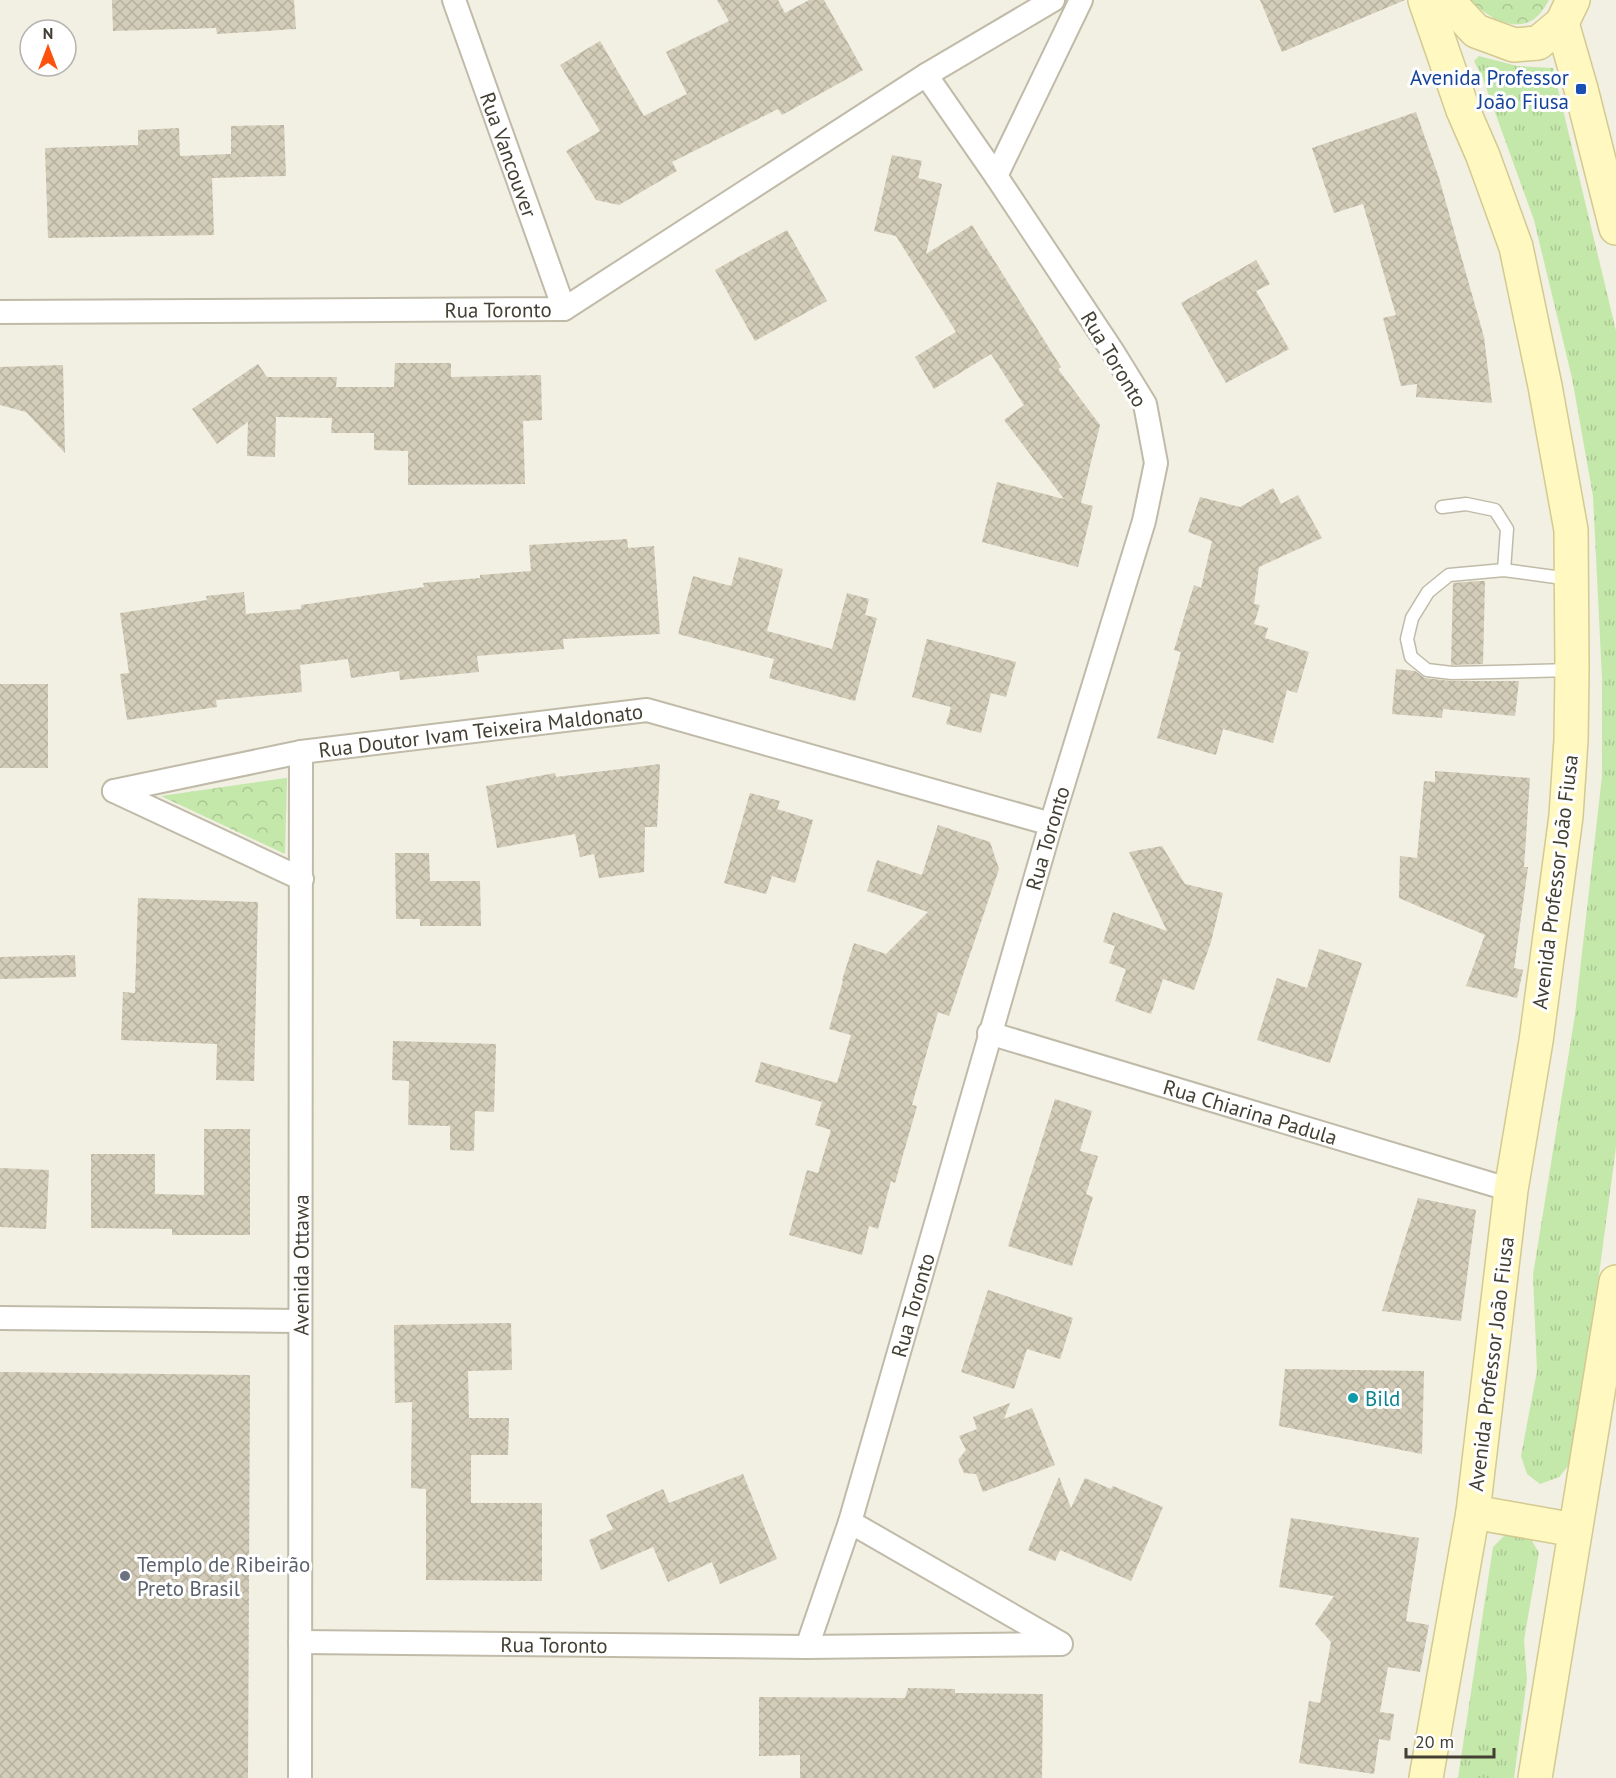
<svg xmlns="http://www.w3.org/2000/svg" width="1616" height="1778" font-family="'PT Sans',sans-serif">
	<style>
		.grass { fill: url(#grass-tufts) }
		.park { fill: url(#park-crowns) }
		.building { fill: url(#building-cross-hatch) }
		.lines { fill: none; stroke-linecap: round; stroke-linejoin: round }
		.service-casing { stroke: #c0bba8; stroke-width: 15 }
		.minor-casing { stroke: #c0bba8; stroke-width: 26 }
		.secondary-casing { stroke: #d3ca91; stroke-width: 36 }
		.service { stroke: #fff; stroke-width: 12 }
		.minor { stroke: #fff; stroke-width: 22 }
		.secondary { stroke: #fff8c0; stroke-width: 33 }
		.transit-dot { fill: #1a4fb4; stroke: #fff; stroke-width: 2 }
		.culture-dot { fill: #0f9aa8; stroke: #fff; stroke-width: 2 }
		.worship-dot { fill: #6b7280; stroke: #fff; stroke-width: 2 }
		.labels { text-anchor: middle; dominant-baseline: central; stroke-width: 6; stroke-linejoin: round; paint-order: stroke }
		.transit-label { font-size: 21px; fill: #164399; stroke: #fff; text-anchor: end }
		.street-label { font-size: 21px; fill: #433f33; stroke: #fff }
		.culture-label { font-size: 21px; fill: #0d838f; stroke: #fff; text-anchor: start }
		.worship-label { font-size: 21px; fill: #5b616d; stroke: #fff; text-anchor: start }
	</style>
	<defs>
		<pattern id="grass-tufts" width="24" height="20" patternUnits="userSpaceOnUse" patternTransform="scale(1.5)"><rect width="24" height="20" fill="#c4e7aa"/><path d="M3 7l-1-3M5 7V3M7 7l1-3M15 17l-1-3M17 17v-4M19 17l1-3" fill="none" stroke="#aac793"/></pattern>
		<pattern id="park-crowns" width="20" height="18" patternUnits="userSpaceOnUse" patternTransform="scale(1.5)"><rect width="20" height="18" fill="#c4e7aa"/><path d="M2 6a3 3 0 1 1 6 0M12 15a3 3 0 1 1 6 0" fill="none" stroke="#aac793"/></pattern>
		<pattern id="building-cross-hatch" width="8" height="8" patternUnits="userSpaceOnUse" patternTransform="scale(1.5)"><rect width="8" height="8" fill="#d3ccb8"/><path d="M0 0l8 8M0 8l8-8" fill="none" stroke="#b6b09f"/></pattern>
	</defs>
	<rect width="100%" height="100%" fill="#f2efe3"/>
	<g class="grass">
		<polygon points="1479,56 1517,66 1553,68 1616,331 1616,1147 1598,1282 1569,1465 1559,1477 1540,1484 1527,1474 1521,1456 1537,1371 1533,1275 1575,1015 1602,776 1602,678 1593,496 1572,378 1534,220 1483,79 1474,61"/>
		<polygon points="1519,1533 1531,1539 1539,1553 1524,1640 1527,1679 1514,1778 1458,1778 1493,1547 1505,1535"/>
	</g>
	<g class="park">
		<path d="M1470 0H1549C1544 9 1537 20 1526 23 1506 29 1483 13 1470 0Z"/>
		<polygon points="287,778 285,854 161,796 286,778"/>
	</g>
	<g class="building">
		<polygon points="112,0 294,0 296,29 217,34 216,28 113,31"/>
		<polygon points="717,0 778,0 785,13 809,0 824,0 863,70 782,115 778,109 672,162 677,171 619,205 596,200 566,151 600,131 560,65 600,41 644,116 687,94 666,52 729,21"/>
		<polygon points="1260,0 1405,0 1282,52"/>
		<polygon points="1416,112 1439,178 1484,337 1492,403 1416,397 1417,384 1401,386 1383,318 1396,315 1363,204 1334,213 1312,148"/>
		<polygon points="284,125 286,176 212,178 214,235 48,238 45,148 138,145 138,130 179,128 180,156 231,154 231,126"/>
		<polygon points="892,155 922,161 918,178 942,184 926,254 972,225 1061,367 1058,369 1100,425 1081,503 1093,506 1078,567 982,542 997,482 1064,499 1004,420 1024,405 991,354 934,389 915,357 956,332 896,236 874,231"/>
		<polygon points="787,230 827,301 755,341 715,270"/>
		<polygon points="1256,260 1270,284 1256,291 1289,349 1226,383 1181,303"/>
		<polygon points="395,363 451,363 451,377 541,375 542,420 523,421 525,484 408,485 408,451 374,450 374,433 331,433 332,418 276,417 275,457 247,456 248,422 217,444 192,409 258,364 267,377 337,377 336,387 394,387"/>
		<polygon points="63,365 65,453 26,412 0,405 0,367"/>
		<polygon points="1273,488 1281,504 1298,495 1322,538 1259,567 1254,604 1260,605 1254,624 1268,628 1265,638 1309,652 1297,693 1287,690 1273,743 1223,729 1216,755 1157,738 1181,652 1174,650 1194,585 1201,588 1212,541 1188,532 1200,497 1240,507"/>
		<polygon points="627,539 628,548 654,546 660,634 563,639 564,649 477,656 479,672 400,680 399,671 351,678 348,659 300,665 302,692 216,700 217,707 127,720 120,674 129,673 120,613 207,600 206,596 244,592 246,614 301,609 301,605 424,587 423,583 480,578 480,575 531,571 529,545"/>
		<polygon points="739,557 783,569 767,631 832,649 847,593 869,599 865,615 877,618 855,701 769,678 774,659 678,634 693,576 731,586"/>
		<polygon points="1479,581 1485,581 1483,664 1451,665 1453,583"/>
		<polygon points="927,639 1016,662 1006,697 991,693 981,733 946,724 951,707 912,697"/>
		<polygon points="1396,669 1415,671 1425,678 1451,681 1519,681 1515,716 1443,709 1442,718 1392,714"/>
		<rect x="0" y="684" width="48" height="84"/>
		<polygon points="660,764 657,827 645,827 644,872 599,878 594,854 580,857 575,834 497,848 486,786 555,773 556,777"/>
		<polygon points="1435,771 1530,778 1524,867 1528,867 1514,968 1523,970 1517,998 1466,986 1485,935 1399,898 1400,856 1417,858 1424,781 1435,782"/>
		<polygon points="750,793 780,801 777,809 813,820 795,883 772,876 766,894 724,883"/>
		<polygon points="938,825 990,842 999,869 949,1016 938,1012 912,1105 917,1106 895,1183 891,1181 878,1229 869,1226 862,1255 789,1235 807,1170 818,1173 831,1130 815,1125 822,1102 755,1082 761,1062 837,1083 851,1035 829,1029 843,981 842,980 854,943 886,954 928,912 867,891 877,860 922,875"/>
		<polygon points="1162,846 1185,884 1223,893 1211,942 1194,990 1163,979 1151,1014 1115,1001 1126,969 1109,963 1115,946 1103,942 1113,912 1167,931 1129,852"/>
		<polygon points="395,853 429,853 430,881 480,881 481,926 420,926 420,919 396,919"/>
		<polygon points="138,898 258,902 254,1081 216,1080 217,1044 121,1040 123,992 135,993"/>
		<polygon points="1319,949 1362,963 1330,1063 1257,1040 1277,978 1307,988"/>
		<polygon points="75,955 76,977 0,979 0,957"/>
		<polygon points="393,1041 496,1044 494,1112 475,1111 474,1151 450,1150 450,1126 408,1125 409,1081 392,1080"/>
		<polygon points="1055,1099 1092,1111 1080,1151 1098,1156 1086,1194 1093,1197 1072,1266 1008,1246"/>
		<polygon points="204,1129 250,1129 250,1235 172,1235 172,1229 91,1228 91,1154 155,1154 155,1194 204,1195"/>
		<polygon points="0,1168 49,1170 46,1229 0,1227"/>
		<polygon points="1418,1198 1476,1210 1461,1321 1382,1311"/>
		<polygon points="988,1290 1073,1318 1060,1359 1027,1349 1014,1389 961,1372"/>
		<polygon points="511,1323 512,1370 468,1371 469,1418 509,1418 508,1455 471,1455 471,1503 542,1503 542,1581 426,1580 426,1489 411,1488 412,1402 395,1403 394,1325"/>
		<polygon points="1285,1369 1424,1371 1422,1454 1279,1426"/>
		<polygon points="0,1372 250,1375 248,1778 0,1778"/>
		<polygon points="1010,1403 1004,1419 1032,1408 1055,1465 983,1492 976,1474 964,1473 958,1460 966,1450 959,1436 977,1429 973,1417"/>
		<polygon points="743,1474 777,1559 720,1584 712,1562 668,1582 653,1547 601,1570 589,1540 613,1529 606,1515 663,1489 669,1503"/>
		<polygon points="1059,1477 1071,1508 1085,1478 1111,1489 1113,1486 1163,1507 1131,1581 1060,1550 1055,1561 1028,1550"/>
		<polygon points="1291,1518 1419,1538 1406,1621 1429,1625 1420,1672 1388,1667 1380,1712 1394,1714 1390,1741 1379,1739 1374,1774 1299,1763 1309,1701 1320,1703 1331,1642 1315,1624 1334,1596 1279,1587"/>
		<polygon points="908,1688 955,1689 955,1693 1043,1694 1042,1778 800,1778 800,1755 759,1756 759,1697 905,1698"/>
	</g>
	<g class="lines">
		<defs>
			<g id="service">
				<polyline points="1442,507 1466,504 1495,510 1507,529 1504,570"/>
				<polyline points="1570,579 1504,570 1449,575 1428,592 1412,618 1407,639 1411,657 1427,670 1452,673 1572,670"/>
			</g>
			<g id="minor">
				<path id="s1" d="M454 0 564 309"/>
				<polyline points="996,176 1081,0"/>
				<path id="s2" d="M0 312 564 309 926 75 1053 0"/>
				<path id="s3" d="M114 791 301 752 647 710 1051 824"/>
				<polyline points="114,791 302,879"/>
				<path id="s4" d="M989 1033 1511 1190"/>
				<polyline points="0,1318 299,1321"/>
				<polyline points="850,1522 1060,1643"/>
				<path id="s5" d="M300 1642 807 1647 1061 1644"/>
				<path id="s6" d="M807 1647 850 1522 1051 824 1144 521 1156 463 1145 404 1113 352 996 176 926 75"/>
				<path id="s7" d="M300 1778 301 752"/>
			</g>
			<g id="secondary">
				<polyline points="1425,0 1463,110 1483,156 1516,247 1545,386 1571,530 1572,670 1571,740 1566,816 1536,1041 1511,1190 1473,1512 1426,1778"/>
				<polyline points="1447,0 1476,31 1514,45 1538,43 1562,23"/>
				<polyline points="1573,0 1562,23 1581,89 1616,228"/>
				<polyline points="1473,1512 1575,1530"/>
				<polyline points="1535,1778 1616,1282"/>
			</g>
		</defs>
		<use href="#service" class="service-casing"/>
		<use href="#minor" class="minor-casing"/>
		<use href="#secondary" class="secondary-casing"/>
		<use href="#service" class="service"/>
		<use href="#minor" class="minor"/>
		<use href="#secondary" class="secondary"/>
	</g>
	<rect class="transit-dot" x="1575" y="83" width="12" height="12" rx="3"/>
	<circle class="culture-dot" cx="1353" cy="1398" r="6"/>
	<circle class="worship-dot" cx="125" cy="1576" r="6"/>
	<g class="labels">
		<g class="transit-label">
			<text x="1569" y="77">Avenida Professor<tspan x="1569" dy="24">João Fiusa</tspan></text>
		</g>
		<g class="street-label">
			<text stroke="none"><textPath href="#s1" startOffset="164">Rua Vancouver</textPath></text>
			<text stroke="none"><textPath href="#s2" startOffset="498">Rua Toronto</textPath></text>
			<text transform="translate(1114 359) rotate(59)">Rua Toronto</text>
			<text stroke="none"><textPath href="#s3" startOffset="372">Rua Doutor Ivam Teixeira Maldonato</textPath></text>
			<text stroke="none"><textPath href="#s6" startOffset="844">Rua Toronto</textPath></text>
			<text transform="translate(1555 882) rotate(-83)">Avenida Professor João Fiusa</text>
			<text stroke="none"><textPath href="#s4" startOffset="273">Rua Chiarina Padula</textPath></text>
			<text stroke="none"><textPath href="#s7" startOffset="513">Avenida Ottawa</textPath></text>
			<text stroke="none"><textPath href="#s6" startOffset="358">Rua Toronto</textPath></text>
			<text transform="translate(1491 1364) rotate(-83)">Avenida Professor João Fiusa</text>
			<text stroke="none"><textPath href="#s5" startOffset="254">Rua Toronto</textPath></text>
		</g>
		<g class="culture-label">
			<text x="1365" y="1398">Bild</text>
		</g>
		<g class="worship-label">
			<text x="137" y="1564">Templo de Ribeirão<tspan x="137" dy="24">Preto Brasil</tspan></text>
		</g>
	</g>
	<g transform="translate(48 48)"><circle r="28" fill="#ffffff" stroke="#b4b2ad" stroke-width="1.5"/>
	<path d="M0-4.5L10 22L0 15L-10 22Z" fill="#fd520e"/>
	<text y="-9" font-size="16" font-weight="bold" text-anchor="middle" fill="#433f33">N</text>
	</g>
	<path d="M1406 1748v9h88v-9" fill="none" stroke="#433f33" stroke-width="3"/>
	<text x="1415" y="1748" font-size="18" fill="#433f33" stroke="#ffffff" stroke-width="4.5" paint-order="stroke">20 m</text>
</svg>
